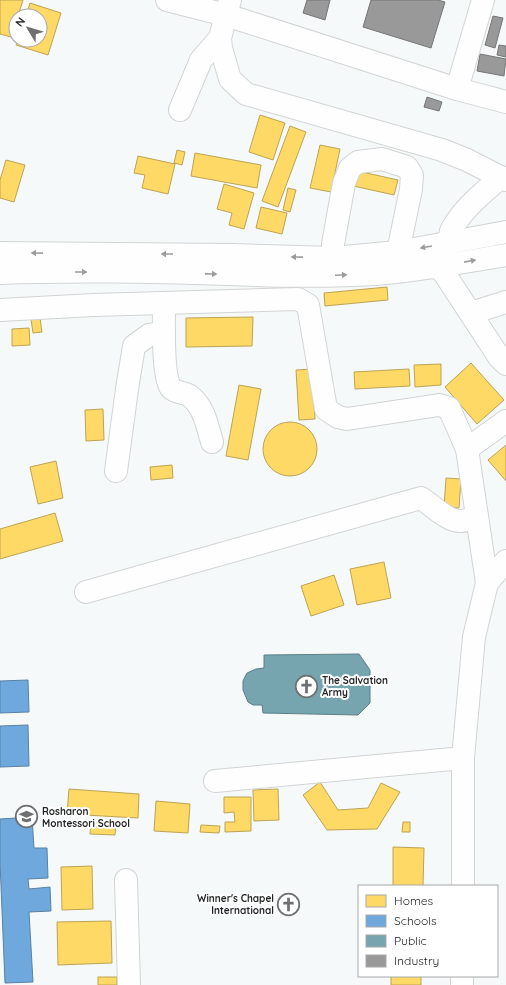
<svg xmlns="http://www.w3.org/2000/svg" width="506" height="985" font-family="Quicksand,sans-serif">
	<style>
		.homes { fill: #ffd966; stroke: #bda353 }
		.schools { fill: #6fa8dc; stroke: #5881a5 }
		.public { fill: #76a5af; stroke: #5d7f86 }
		.industry { fill: #999; stroke: #767676 }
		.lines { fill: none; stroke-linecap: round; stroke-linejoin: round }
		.minor-casing { stroke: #d2d4d4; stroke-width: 24 }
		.major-casing { stroke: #d2d4d4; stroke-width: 24 }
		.minor { stroke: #fefefe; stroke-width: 22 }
		.major { stroke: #fefefe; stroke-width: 22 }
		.oneway { fill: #9b9c9d }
		.labels { text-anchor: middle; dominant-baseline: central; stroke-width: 4; stroke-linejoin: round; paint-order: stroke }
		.poi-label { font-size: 10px; font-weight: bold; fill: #232526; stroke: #fff; text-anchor: start }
	</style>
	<rect width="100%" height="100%" fill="#f6f9fa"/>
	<g class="homes">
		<polygon points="0,0 23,0 18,16 16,16 16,21 11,37 0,34"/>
		<polygon points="30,3 61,13 48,55 16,45 18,40 40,40 40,16 26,16"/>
		<polygon points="260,115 285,123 273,160 249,152"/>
		<polygon points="290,126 306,132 278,207 262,201"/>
		<polygon points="320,145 340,149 331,192 310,188"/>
		<polygon points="177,150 185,152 182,165 174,163"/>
		<polygon points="195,153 261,165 257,188 191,176"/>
		<polygon points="138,156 175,164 168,194 142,188 145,175 134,173"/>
		<polygon points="6,160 25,165 14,202 0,198 0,180"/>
		<polygon points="353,170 398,180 394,195 349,185"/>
		<polygon points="224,184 254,193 244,229 229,225 232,213 217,209"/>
		<polygon points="288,188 296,190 290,212 283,210"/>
		<polygon points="261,207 287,213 282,234 256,228"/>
		<polygon points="387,287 388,300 325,306 324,293"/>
		<polygon points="253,317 252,346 186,347 186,318"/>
		<polygon points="40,318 42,332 33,333 31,319"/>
		<polygon points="29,328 30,345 12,346 12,329"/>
		<polygon points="471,363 504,400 477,424 445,387"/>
		<polygon points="441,364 441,385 415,387 414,365"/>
		<polygon points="312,369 315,419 299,420 296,370"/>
		<polygon points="409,369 410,386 355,389 354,372"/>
		<polygon points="239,385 261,389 248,460 226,456"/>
		<polygon points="103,409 104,440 86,441 85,410"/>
		<circle cx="290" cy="449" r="27"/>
		<polygon points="506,445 506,481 488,460"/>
		<polygon points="56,461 63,498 38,504 30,467"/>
		<polygon points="172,465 173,478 151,480 150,467"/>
		<polygon points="446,478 461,479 459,508 444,507"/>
		<polygon points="55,513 63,541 0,559 0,529"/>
		<polygon points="384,562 391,598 357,605 350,569"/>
		<polygon points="334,575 344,605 311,616 301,586"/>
		<polygon points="320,782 338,810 368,808 381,783 400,792 377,829 327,830 303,795"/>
		<polygon points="69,789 139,794 138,818 67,814"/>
		<polygon points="278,789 279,820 254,821 253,790"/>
		<polygon points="224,797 251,797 251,831 225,832 225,822 235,822 234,812 224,813"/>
		<polygon points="156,801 190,804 188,833 154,831"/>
		<polygon points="91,822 116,823 115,835 90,834"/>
		<polygon points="403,822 410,822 410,832 402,832"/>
		<polygon points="201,825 220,826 219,833 200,832"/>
		<polygon points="393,847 424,848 423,886 393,886"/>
		<polygon points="92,866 93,909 62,910 61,867"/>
		<polygon points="111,921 112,963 58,965 57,922"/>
		<rect x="391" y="976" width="30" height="9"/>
		<rect x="98" y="977" width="19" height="8"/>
	</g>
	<g class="schools">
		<polygon points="28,680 29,712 0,713 0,681"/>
		<polygon points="28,725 29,766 0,767 0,726"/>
		<polygon points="32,817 34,848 47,848 48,878 28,879 29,889 50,887 51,911 29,912 33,982 5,983 0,862 0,819"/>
	</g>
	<polygon class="public" points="359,654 370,670 370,703 358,715 263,713 262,705 253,705 248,702 243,690 243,681 247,673 256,669 264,668 264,655"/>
	<g class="industry">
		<polygon points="307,0 330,0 325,20 303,13"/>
		<polygon points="371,0 438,0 445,2 431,48 363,27"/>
		<polygon points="493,16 503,18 495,48 485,45"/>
		<polygon points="499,45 506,46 506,57 497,55"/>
		<polygon points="480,54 506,59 504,76 477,71"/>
		<polygon points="427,97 442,102 439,111 424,107"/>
	</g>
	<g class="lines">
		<defs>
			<g id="minor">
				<polyline points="167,0 226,15 457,89 506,102"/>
				<polyline points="230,0 220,38 221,48 230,79 246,94 442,150 467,160 506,180"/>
				<polyline points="457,89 483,0"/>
				<polyline points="180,110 201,60 220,38"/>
				<path d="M449 243C450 239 450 234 451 231 462 209 483 193 501 177"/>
				<polyline points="333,258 333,244 344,183 350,168 358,162 382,159 407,167 412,175 411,189 398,252"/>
				<polyline points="437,267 444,273 499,357 506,364"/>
				<path d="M164 303C164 319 162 376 171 388 175 393 185 392 190 396 205 408 207 426 212 442"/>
				<polyline points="0,310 94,305 298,299 308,305 326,409 338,417 347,419 439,405 449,408 467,449 487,583"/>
				<polyline points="471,313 506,302"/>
				<polyline points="467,449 506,421"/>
				<polyline points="116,471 127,389 134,346 149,335 164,333"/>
				<path d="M86 592 421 498C432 505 448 522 461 521 466 521 472 518 477 517"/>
				<polyline points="215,781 463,758"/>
				<polyline points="126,880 129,985"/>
				<polyline points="463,886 463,758 474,637 487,583 506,561"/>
				<polyline points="462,985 462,976"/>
			</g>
			<g id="major">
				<polyline points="0,253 233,255 333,258 398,252 506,232"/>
				<path d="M0 273C76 270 153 272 230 274 278 276 326 277 375 274 419 271 462 262 506 255"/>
			</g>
		</defs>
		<use href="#minor" class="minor-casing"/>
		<use href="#major" class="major-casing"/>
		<use href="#minor" class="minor"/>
		<use href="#major" class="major"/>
	</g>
	<defs><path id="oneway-solid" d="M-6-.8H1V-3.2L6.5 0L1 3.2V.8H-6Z"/></defs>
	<g class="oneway">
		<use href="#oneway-solid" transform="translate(426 247) rotate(170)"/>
		<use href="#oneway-solid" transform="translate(37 253) rotate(-179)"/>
		<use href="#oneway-solid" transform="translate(167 254) rotate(-180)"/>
		<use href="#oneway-solid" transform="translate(297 257) rotate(-179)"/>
		<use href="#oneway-solid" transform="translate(470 261) rotate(-11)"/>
		<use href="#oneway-solid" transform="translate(81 272)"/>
		<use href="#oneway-solid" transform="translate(211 274) rotate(1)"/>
		<use href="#oneway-solid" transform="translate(341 275) rotate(-2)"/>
	</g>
	<defs>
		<symbol id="church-ring" viewBox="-11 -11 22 22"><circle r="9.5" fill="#fff" stroke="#6d6f70" stroke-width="1.5"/><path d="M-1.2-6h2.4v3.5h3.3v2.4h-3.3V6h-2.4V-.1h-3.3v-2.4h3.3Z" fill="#6d6f70"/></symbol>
		<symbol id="school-ring" viewBox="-11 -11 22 22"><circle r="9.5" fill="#fff" stroke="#6d6f70" stroke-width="1.5"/><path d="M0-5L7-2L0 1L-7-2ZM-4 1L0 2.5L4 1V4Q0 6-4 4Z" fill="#6d6f70"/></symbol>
	</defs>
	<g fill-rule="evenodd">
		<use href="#church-ring" x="294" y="674" width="25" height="25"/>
		<use href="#school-ring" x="14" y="804" width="25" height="25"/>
		<use href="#church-ring" x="276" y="892" width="25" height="25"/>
	</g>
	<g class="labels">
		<g class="poi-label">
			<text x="322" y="680">The Salvation<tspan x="322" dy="12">Army</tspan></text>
			<text x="42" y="811">Rosharon<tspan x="42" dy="12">Montessori School</tspan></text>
			<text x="274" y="898" text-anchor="end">Winner's Chapel<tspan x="274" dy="12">International</tspan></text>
		</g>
	</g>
	<rect x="358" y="885" width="140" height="92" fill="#ffffff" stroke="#a7a8a8"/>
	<rect x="366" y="895" width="20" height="12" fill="#ffd966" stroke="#a7a8a8"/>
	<text x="394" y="905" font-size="12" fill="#232526">Homes</text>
	<rect x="366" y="915" width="20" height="12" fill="#6fa8dc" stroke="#a7a8a8"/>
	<text x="394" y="925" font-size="12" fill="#232526">Schools</text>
	<rect x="366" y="935" width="20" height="12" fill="#76a5af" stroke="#a7a8a8"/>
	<text x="394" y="945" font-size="12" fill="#232526">Public</text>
	<rect x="366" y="955" width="20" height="12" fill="#999999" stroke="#a7a8a8"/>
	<text x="394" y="965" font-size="12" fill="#232526">Industry</text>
	<g transform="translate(28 28) rotate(308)"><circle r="19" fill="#ffffff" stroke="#a7a8a8"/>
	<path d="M0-3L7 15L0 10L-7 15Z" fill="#6d6f70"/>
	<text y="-6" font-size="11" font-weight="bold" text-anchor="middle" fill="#232526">N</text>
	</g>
</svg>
